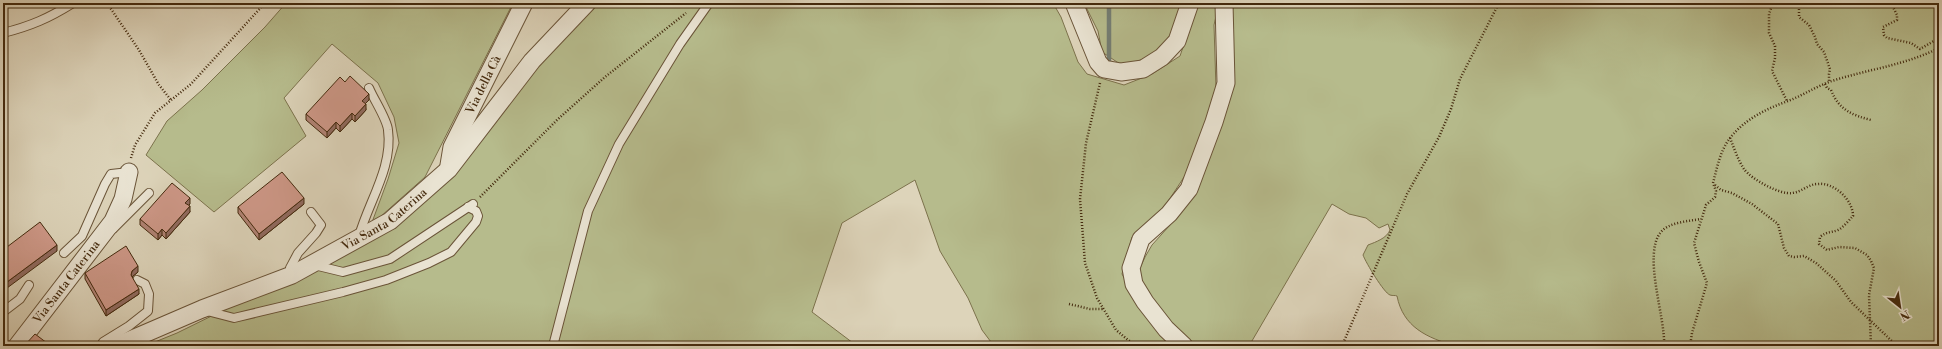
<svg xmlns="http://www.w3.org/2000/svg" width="1942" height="349" font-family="'Libre Bodoni',serif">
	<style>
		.green { fill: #b6bb8c; stroke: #7c724c }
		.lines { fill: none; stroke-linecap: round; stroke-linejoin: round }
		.stream { stroke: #747e74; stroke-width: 4.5 }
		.service-casing { stroke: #6a5438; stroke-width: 10 }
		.minor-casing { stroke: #6a5438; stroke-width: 19 }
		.path { stroke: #43290d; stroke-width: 2.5; stroke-dasharray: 1 2; stroke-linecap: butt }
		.service { stroke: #e9e3d2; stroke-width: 8 }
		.minor { stroke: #e9e3d2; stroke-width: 17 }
		.wall { fill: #b18375; stroke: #43290d }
		.shaded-wall { fill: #906a5f; stroke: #43290d }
		.building { fill: #ce9888; stroke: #43290d }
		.labels { text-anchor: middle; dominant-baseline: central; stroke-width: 4; stroke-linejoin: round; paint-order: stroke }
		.street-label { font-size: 12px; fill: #43290d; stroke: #e9e3d2 }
	</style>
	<rect width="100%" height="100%" fill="#ddd4ba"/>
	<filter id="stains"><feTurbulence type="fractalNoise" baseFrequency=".005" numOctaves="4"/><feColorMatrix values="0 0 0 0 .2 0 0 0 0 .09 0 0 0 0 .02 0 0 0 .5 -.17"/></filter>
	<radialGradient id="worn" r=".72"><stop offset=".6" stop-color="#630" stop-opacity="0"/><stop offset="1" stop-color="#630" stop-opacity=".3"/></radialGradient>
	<g class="green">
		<polygon points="286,3 513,3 425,177 371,225 388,179 399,143 394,117 378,83 332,44 284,98 306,136 214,212 146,155 167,121 202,90 265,27"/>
		<polygon points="598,3 1053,3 1061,17 1078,62 1087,74 1124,85 1152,74 1180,56 1198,3 1219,3 1214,25 1216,89 1203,137 1188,171 1165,206 1132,237 1122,274 1133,294 1177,346 994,346 982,330 968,298 940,251 915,180 842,223 812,312 857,346 145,346 177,333 240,302 453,175 546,57"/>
		<polygon points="1084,3 1182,3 1174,30 1155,55 1123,66 1102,52 1098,31"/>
		<path d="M1230 3H1939V346H1456C1427 338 1403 327 1397 296 1395 295 1393 296 1390 295 1384 293 1366 263 1363 255L1368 245C1376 242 1387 238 1390 230L1388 224 1379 228 1366 218 1349 214 1332 204 1249 346H1193L1146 297 1137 275 1145 257 1152 245 1180 214 1208 161Z"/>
	</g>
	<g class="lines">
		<polyline class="stream" points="1109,3 1109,62"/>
		<defs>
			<g id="service">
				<path d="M3 33C31 26 49 18 73 3"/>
				<polyline points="113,229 149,193"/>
				<path d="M359 236C369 201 393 167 388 130 387 119 374 100 369 88"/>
				<polyline points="64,253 82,236 105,184 111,174 129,172"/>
				<polyline points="314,265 343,272 390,259 473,204"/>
				<polyline points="292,275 290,268 298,253 316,233 321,225 311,212"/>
				<polyline points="207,311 234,318 343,292 386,280 429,263 451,252 476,222 478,216 476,211 468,207"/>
				<polyline points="3,312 20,299 29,285"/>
				<polyline points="101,346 103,342 129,326 148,311 149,294 145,284 137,280"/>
				<polyline points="553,346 588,211 619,144 680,44 709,3"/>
			</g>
			<g id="minor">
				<polyline points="1074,3 1098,62 1104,69 1121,72 1143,69 1162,57 1177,41 1190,3"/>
				<path id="s1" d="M449 165 452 147 524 3"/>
				<path id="s2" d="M17 346 113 221 123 199 129 172"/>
				<path id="s3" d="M116 346 202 309 292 275 390 221 449 169 532 61 587 3"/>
				<polyline points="1184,346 1166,329 1145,302 1134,284 1131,268 1141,239 1169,214 1189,189 1214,122 1226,83 1224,3"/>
			</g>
		</defs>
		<use href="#service" class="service-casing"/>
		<use href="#minor" class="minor-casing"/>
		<g class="path">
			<polyline points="1773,3 1769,14 1769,33 1775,46 1775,58 1772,71 1787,101"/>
			<polyline points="1799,3 1799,17 1809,25 1815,37 1817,44 1824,52 1830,69 1829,74 1829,82"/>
			<polyline points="1891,3 1897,15 1897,20 1883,27 1884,35 1887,38 1911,43 1920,49 1939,38"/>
			<polyline points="109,6 139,50 159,85 171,100"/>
			<polyline points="1100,83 1086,143 1080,199 1085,263 1097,298 1116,330 1128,340 1138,346"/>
			<path d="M1825 84 1827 88 1831 90C1839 110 1852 115 1871 120"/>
			<path d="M1730 138C1734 148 1738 160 1744 169 1751 179 1780 195 1792 193 1802 192 1808 184 1818 184 1834 182 1853 200 1853 216 1849 220 1844 227 1838 230 1831 233 1827 231 1820 237L1819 244 1827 250 1839 247 1855 248 1867 255 1871 261 1874 268 1869 295 1871 346"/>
			<polyline points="131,158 135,145 155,113 191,84 265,3"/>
			<polyline points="1715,185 1721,190 1732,193 1752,204 1778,224 1784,248 1789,256 1794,257 1804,256 1816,263 1836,281 1851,302 1897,346"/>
			<polyline points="480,197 557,120 605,77 686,13"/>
			<polyline points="1069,304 1090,309 1103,309"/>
			<polyline points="1342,346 1407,194 1439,137 1451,109 1460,79 1499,3"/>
			<path d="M1664 346C1666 319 1642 254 1661 232 1669 222 1690 221 1701 219"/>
			<path d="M1690 346 1692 333 1707 283 1699 262 1694 243 1706 205 1715 197 1716 191 1713 183C1717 168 1720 151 1730 138 1745 119 1766 109 1788 101 1804 95 1818 85 1835 80 1870 69 1905 65 1939 48"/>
		</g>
		<use href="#service" class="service"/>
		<use href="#minor" class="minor"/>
	</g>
	<g class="wall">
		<polygon points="345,82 369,100 365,104 366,110 355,122 352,119 340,132 336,128 327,138 306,120 306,114"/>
		<polygon points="190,204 188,205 190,212 166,239 162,235 158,240 140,225 140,219"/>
		<polygon points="304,204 259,240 238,213 238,207"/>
		<polygon points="138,272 132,277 139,294 106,316 85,279 85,273"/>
	</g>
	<g class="shaded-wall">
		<polygon points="369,94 369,100 362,107 362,101"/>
		<polygon points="366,104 366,110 355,122 355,116"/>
		<polygon points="352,113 352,119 340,132 340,126"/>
		<polygon points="336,122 336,128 327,138 327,132"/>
		<polygon points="190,198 190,204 185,209 185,203"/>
		<polygon points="304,198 304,204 259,240 259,234"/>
		<polygon points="190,206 190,212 166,239 166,233"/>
		<polygon points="162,229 162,235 158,240 158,234"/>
		<polygon points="57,245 57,251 3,291 3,285"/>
		<polygon points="138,266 138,272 132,277 131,275 132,271"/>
		<polygon points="139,289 139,294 106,316 106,310"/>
	</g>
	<g class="building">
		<polygon points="350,76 369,94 362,101 366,104 355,116 352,113 340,126 336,122 327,132 306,114 340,77 345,82"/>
		<polygon points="282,172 304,198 259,234 238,207"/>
		<polygon points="172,183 190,198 185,203 190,206 166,233 162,229 158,234 140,219"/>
		<polygon points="40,222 57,245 3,285 3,250"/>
		<polygon points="126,246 138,266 132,271 131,275 139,289 106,310 85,273"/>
		<polygon points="35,334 47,343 44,346 24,346"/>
	</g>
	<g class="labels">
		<g class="street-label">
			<text stroke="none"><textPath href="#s1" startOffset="88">Via della Cà</textPath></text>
			<text stroke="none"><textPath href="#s3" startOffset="298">Via Santa Caterina</textPath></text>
			<text stroke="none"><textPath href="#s2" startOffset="81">Via Santa Caterina</textPath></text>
		</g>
	</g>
	<rect width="1942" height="349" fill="none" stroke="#ddd4ba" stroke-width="16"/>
	<rect x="4" y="4" width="1934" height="341" fill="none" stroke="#43290d" stroke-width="2"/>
	<rect x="8" y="8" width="1926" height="333" fill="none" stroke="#43290d"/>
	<g transform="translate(1900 307) rotate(150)" stroke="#e9e3d2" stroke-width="3" paint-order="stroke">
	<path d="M0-3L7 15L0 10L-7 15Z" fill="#43290d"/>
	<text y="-6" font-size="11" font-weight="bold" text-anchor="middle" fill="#43290d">N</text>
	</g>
	<rect width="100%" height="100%" filter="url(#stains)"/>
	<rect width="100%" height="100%" fill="url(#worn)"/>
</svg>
